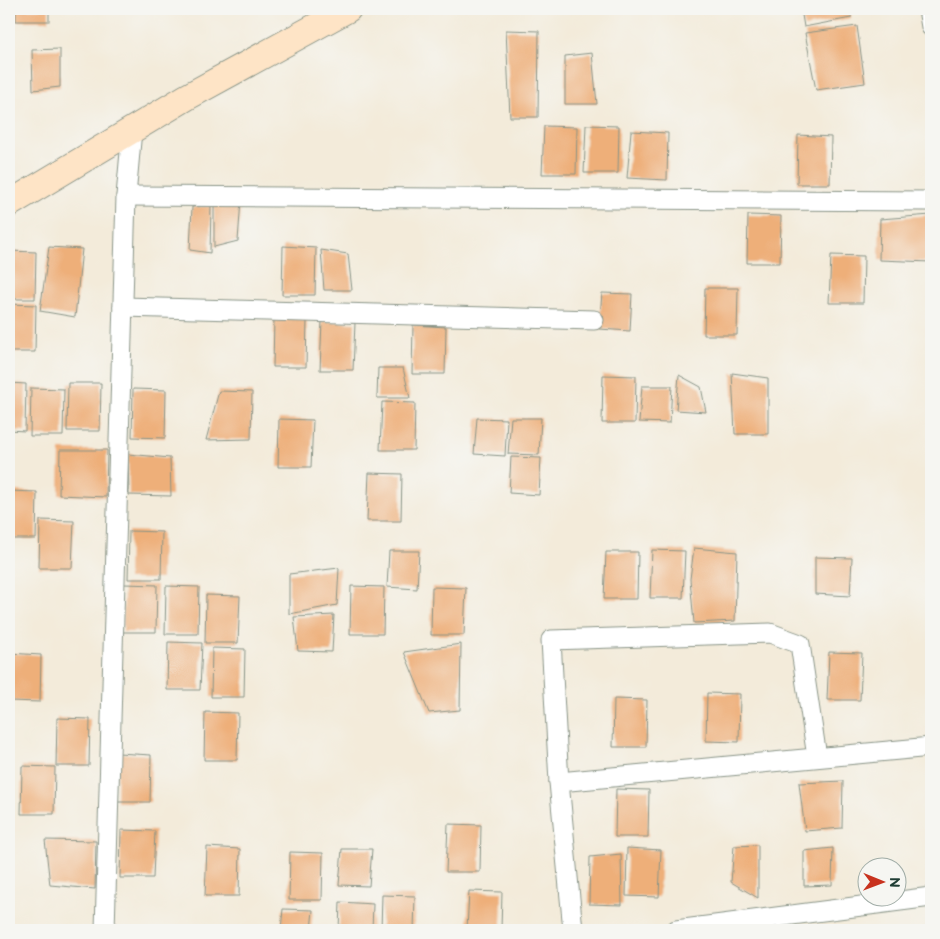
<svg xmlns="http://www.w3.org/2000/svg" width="940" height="939" font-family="'Balsamiq Sans',sans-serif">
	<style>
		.building { fill: #eeaf79 }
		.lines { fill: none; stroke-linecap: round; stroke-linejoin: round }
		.street-casing { stroke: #899487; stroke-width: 21 }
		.secondary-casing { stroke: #899487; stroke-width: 28 }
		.street { stroke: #fff; stroke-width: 19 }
		.secondary { stroke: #fee4c6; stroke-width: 26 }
	</style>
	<rect width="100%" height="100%" fill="#f6f6f2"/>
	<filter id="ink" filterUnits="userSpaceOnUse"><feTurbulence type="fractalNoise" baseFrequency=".02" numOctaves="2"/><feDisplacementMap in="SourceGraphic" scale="10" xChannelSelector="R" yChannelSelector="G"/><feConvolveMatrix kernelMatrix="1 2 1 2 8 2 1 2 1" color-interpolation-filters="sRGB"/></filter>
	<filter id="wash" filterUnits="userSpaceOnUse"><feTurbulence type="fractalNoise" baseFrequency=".0096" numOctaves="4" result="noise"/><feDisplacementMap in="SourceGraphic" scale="20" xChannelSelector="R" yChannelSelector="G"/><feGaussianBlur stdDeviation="1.12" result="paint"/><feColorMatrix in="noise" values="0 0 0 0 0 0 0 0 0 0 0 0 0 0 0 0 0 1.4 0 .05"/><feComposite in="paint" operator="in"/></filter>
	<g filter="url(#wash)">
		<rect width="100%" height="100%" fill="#f3ebda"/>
		<g id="blocks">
			<g class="building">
				<rect x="16" y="9" width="33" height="12"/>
				<polygon points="801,9 851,9 851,18 804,27"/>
				<polygon points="857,26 865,83 816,90 805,33"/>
				<polygon points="506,30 539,31 538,117 510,117"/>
				<polygon points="60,49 60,87 33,90 32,50"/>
				<polygon points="592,53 597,104 565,104 565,56"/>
				<polygon points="586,125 619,126 618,173 584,173"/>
				<polygon points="544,126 577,127 576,174 542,174"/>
				<polygon points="631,131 668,133 667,180 627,178"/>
				<polygon points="798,135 831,137 830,184 797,184"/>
				<polygon points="241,200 238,241 214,247 214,201"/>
				<polygon points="211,206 210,253 190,250 192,207"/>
				<polygon points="748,215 781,216 780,263 747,263"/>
				<polygon points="931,215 931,262 879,260 880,219"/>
				<polygon points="283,246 316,248 315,295 282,295"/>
				<polygon points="49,247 82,249 75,317 40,311"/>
				<polygon points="321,250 348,254 352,290 324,290"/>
				<polygon points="9,251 36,252 35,299 9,299"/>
				<polygon points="831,255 864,256 863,303 829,303"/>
				<polygon points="705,288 738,288 737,335 704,335"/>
				<polygon points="602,293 632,294 630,331 599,329"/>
				<polygon points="9,304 36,305 35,352 9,352"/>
				<polygon points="274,318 307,319 306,367 273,367"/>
				<polygon points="322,321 355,323 353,370 320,370"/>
				<polygon points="413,325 446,327 445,374 412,374"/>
				<polygon points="378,368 403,368 410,398 377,398"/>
				<polygon points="732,373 768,378 768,434 735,434"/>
				<polygon points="603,375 636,376 635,423 602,423"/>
				<polygon points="679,375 701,387 706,412 676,410"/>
				<polygon points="9,383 26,384 25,431 9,430"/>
				<polygon points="68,383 101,383 100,431 67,431"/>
				<polygon points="642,386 672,386 670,423 639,422"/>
				<polygon points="31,388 64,389 63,436 30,436"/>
				<polygon points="133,389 166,390 165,438 132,437"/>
				<polygon points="219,391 252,392 251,439 206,440"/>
				<polygon points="382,402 415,403 414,450 380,450"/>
				<polygon points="477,418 507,419 505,456 474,454"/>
				<polygon points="511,418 541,418 539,455 508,454"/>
				<polygon points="279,419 313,420 311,467 278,467"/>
				<polygon points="60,450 107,450 106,497 59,495"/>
				<polygon points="128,454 170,458 171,496 129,495"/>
				<polygon points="511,457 541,458 539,495 509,493"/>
				<polygon points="369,473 402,474 401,521 367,521"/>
				<polygon points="9,491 37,492 36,539 9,539"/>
				<polygon points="40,520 74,521 72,568 39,568"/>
				<polygon points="129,531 162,532 161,579 128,579"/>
				<polygon points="694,548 737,552 735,621 694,623 690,579"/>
				<polygon points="652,550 685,551 683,598 650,598"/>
				<polygon points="389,551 419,551 417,589 387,587"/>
				<polygon points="606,552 638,552 637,599 604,599"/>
				<polygon points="815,557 852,558 850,596 815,594"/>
				<polygon points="339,568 337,605 289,614 289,574"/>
				<polygon points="124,584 157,585 156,632 123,632"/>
				<polygon points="166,586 199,587 198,634 165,634"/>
				<polygon points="351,586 384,587 383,634 350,634"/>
				<polygon points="432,587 466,588 464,635 431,635"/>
				<polygon points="206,595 240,596 238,643 205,643"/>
				<polygon points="334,615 332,652 298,651 294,617"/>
				<polygon points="168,642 202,643 200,690 167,690"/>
				<polygon points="461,644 460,710 429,713 404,652"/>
				<polygon points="212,648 245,649 244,697 211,697"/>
				<polygon points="829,652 862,653 860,700 827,700"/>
				<polygon points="9,653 41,655 40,702 9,701"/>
				<polygon points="707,693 740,694 739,742 706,741"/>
				<polygon points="614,699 647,700 646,747 613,747"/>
				<polygon points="205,712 238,713 237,760 204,760"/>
				<polygon points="57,718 90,719 89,766 56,766"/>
				<polygon points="118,753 151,755 150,802 117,802"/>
				<polygon points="22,766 55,767 54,814 21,814"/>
				<polygon points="843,781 842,828 805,831 799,783"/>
				<polygon points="616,789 649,790 648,837 615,837"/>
				<polygon points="448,824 481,825 480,872 446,872"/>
				<polygon points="121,830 155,831 153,878 120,878"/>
				<polygon points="45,840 96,841 95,889 50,885"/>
				<polygon points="758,845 758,898 731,882 734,846"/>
				<polygon points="207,847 240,849 239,896 205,896"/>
				<polygon points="627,848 661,850 659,897 626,896"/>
				<polygon points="833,848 832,885 804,886 804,851"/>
				<polygon points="342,849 372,849 369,886 339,885"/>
				<polygon points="290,852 323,853 322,900 289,900"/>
				<polygon points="621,854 622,905 589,904 590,857"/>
				<polygon points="469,891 502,892 501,930 467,930"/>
				<polygon points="382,895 415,896 414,930 381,930"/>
				<polygon points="340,902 373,904 372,930 339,930"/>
				<polygon points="283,909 313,910 311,930 281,930"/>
			</g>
		</g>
	</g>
	<g filter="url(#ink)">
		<use href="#blocks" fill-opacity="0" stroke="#899487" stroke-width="1"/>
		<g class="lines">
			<defs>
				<g id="street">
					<polyline points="928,9 931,27"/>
					<polyline points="126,196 931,201"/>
					<polyline points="123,307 594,320"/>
					<polyline points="559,782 551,640 770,633 800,644 817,757"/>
					<polyline points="105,930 126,196 132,130"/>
					<polyline points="573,930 559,782 931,747"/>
					<polyline points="676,930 931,897"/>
				</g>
				<polyline id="secondary" points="9,204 187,97 348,9"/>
			</defs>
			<use href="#street" class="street-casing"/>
			<use href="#secondary" class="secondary-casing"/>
			<use href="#street" class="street"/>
			<use href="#secondary" class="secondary"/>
		</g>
	</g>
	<rect width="940" height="939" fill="none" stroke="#f6f6f2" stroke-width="30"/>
	<g transform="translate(882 882) rotate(91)"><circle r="24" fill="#f6f6f2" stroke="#a0aca6"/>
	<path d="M0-4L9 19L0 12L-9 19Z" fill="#c8321e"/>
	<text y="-8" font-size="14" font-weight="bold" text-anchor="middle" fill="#1f3d34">N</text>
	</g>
</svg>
